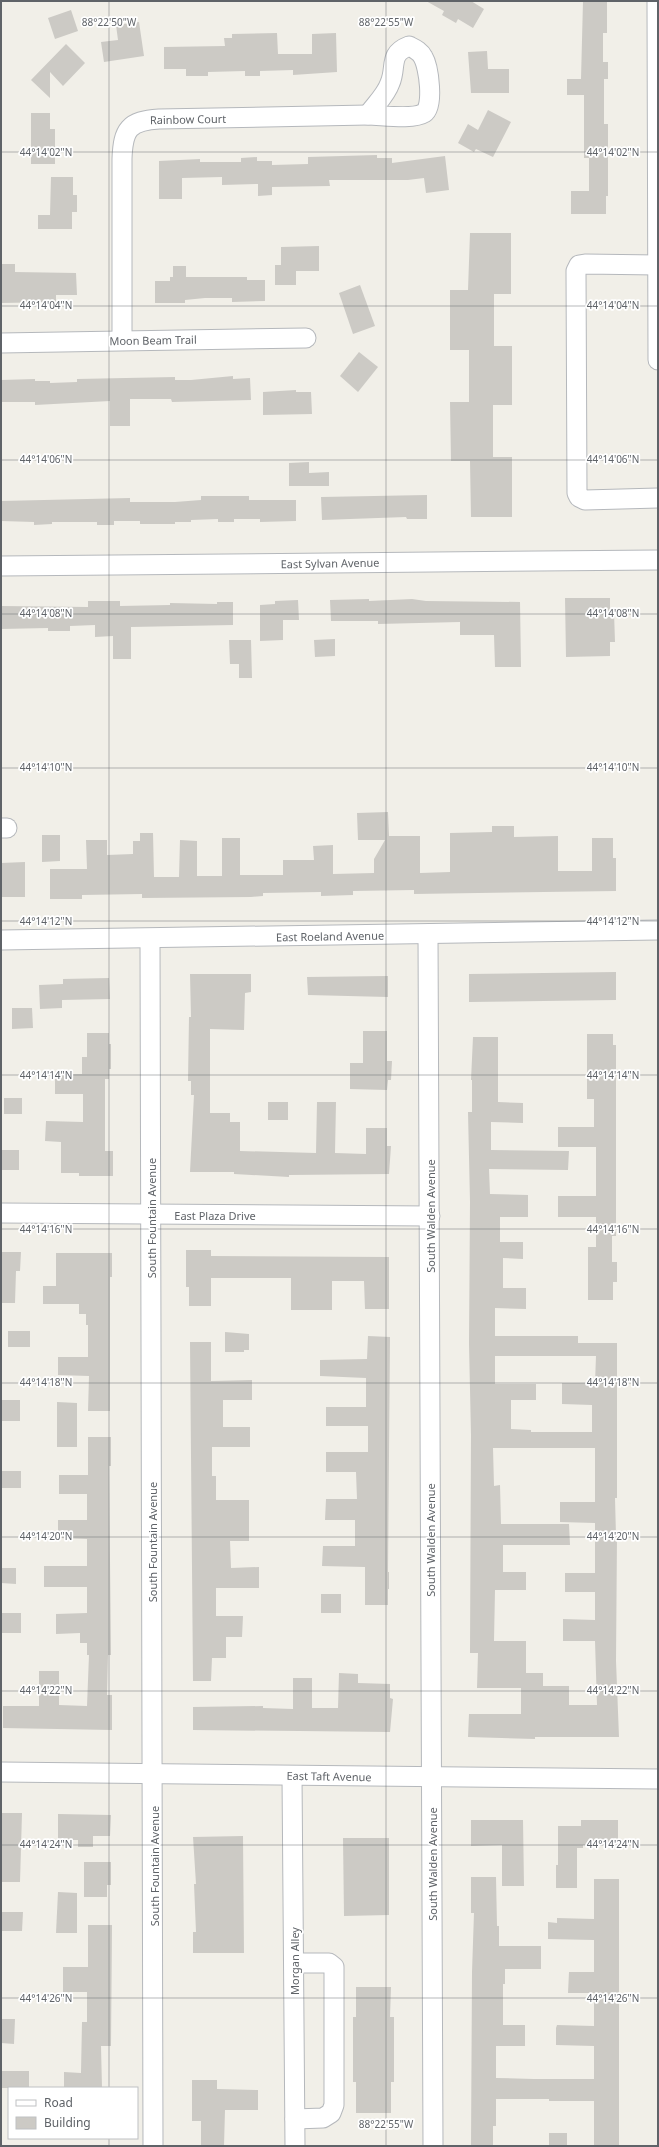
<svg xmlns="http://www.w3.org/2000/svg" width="659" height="2147" font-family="'Noto Sans',sans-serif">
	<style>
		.building { fill: #cccac5; fill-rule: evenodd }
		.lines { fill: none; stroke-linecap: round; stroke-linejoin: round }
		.minor-casing { stroke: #b5b8bc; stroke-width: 21 }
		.minor { stroke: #fff; stroke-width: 19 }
		.ticks { fill: none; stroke: #5f6368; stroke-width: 1; stroke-opacity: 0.45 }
		.labels { text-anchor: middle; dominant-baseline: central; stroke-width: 3.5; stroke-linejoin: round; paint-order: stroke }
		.street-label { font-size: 11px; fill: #5f6368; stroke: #fff }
		.ticks-label { font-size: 10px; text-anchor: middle; fill: #5f6368; stroke: #fff; stroke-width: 3.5; stroke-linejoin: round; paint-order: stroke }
	</style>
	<rect width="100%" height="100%" fill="#f1efe8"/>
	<g class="building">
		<polygon points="426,1 471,1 484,9 473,28 458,19 456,23 442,15 444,11"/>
		<polygon points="583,1 607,1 607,33 603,33 603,62 608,62 608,79 604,79 604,124 608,124 608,196 606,196 606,214 571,214 571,191 589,191 589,158 584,158 584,95 567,95 567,79 581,79"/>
		<polygon points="71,10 78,31 55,39 48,18"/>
		<polygon points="139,22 144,56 104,62 101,42 118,40 116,25"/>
		<polygon points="277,33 278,54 312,54 312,34 336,33 337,72 293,75 293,70 260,71 260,76 245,76 245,71 208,72 208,76 186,76 186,69 164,69 164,47 225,46 224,38 232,38 232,34"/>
		<polygon points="66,44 85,63 63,86 50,72 50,98 31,80"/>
		<polygon points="487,51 488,69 509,69 509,93 471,93 468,52"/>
		<polygon points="488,110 511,122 493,157 476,149 474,152 458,143 468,124 478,130"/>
		<polygon points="31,113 50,113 50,129 55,129 55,164 31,164"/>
		<polygon points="377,155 377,158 392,158 392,163 445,156 449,190 426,193 424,178 408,180 329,180 330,186 272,187 272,195 258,196 258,184 222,185 222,177 182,178 182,199 159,199 159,161 200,159 200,162 241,162 241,158 257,157 257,161 272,161 272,165 308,164 308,157"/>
		<polygon points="51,177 73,177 73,195 77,195 77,212 72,212 72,229 38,229 38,215 50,215"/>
		<polygon points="470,233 511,233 511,294 494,294 494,346 512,346 512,405 493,405 493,457 512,457 512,517 471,517 470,461 451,461 450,402 469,402 469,350 450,350 450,290 468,290"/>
		<polygon points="319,246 319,271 296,271 296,285 275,285 275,265 281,265 281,247"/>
		<polygon points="1,264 15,264 15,272 76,273 77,295 56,295 56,302 1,303"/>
		<polygon points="173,266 186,266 186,277 247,277 247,280 265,280 265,301 232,302 232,298 205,298 185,300 185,303 155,303 155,281 170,281 170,277 173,277"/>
		<polygon points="360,285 375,326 353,334 339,293"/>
		<polygon points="359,352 378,367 358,392 340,376"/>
		<polygon points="233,376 233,379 250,378 251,400 172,402 171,399 130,399 130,426 110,426 110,401 35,405 35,402 1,402 1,380 35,379 35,381 50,381 50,383 77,382 77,379 175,377 175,380 191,380"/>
		<polygon points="296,390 296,392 311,392 312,414 263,415 263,392"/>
		<polygon points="309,462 309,473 329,472 329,486 289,486 289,463"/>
		<polygon points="427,495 427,519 407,519 406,517 322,520 321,497"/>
		<polygon points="201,496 249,496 249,500 296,500 296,521 260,522 260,519 234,519 234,522 218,522 218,519 191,520 191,522 175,522 175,524 140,524 140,521 114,521 114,525 97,525 97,522 52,522 52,524 34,525 34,522 1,521 1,501 130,498 130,502 175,502 201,500"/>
		<polygon points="565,598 610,598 610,612 614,612 615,642 610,642 610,656 566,657"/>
		<polygon points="369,599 369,601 412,599 426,601 520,602 521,667 495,667 494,635 460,635 460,622 378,624 378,621 331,621 330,600"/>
		<polygon points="298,600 299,620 283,620 283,640 260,641 260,605 275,604 275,601"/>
		<polygon points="88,601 120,601 120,606 170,605 170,603 217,604 217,602 233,602 233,625 131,627 131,659 113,659 113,636 95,637 95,625 70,626 70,631 48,631 48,628 1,629 1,606 88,607"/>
		<polygon points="335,639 335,656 315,657 314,640"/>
		<polygon points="229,640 251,640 252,678 239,678 239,664 230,664"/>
		<polygon points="388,812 389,836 420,836 420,873 450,872 450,833 492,832 492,826 514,826 514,837 558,836 558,871 592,871 592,838 613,838 613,858 616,858 616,891 414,894 414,890 353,891 353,895 321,896 321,892 263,893 263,896 251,897 142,898 142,894 82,895 82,899 50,899 50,869 87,869 86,840 107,840 107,855 133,854 133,841 140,841 140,833 153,833 154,877 179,877 180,840 197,841 197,876 222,876 222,838 240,838 240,875 283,875 283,860 314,860 313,846 333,845 333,874 374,873 374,859 385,840 358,840 357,813"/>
		<polygon points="42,835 60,835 60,861 42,862"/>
		<polygon points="25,862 25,897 1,897 1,863"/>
		<polygon points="616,972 616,1000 469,1002 469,974"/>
		<polygon points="190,974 251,974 251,992 245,993 244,1030 210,1029 210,1113 230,1113 230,1122 240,1122 240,1151 316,1153 317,1102 336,1102 335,1153 366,1154 366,1128 387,1128 387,1146 391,1146 389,1174 289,1175 289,1177 234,1174 234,1172 190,1172 194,1095 191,1095 191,1081 188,1081 189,1017 191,1017"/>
		<polygon points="388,976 388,997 308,995 307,977"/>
		<polygon points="109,978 110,999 62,1000 62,1008 40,1009 39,985 63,984 63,979"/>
		<polygon points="12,1008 32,1008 33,1028 12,1029"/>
		<polygon points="363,1031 387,1031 387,1061 392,1061 391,1080 388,1080 387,1090 350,1089 350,1063 363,1063"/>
		<polygon points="87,1033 109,1033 109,1044 111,1044 111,1069 109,1069 109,1079 105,1079 105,1151 113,1151 113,1176 79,1176 79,1173 61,1173 61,1142 45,1141 46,1121 83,1122 83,1094 55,1094 55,1074 82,1074 82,1057 87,1057"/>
		<polygon points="587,1034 613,1034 613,1045 616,1045 616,1236 612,1236 612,1262 617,1262 617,1282 613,1282 613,1300 588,1300 588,1247 596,1247 596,1217 558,1217 558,1196 596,1196 596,1147 558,1147 558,1127 594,1127 594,1099 587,1099"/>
		<path d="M473 1037H498V1102L523 1103V1123L491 1122V1150L569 1151 568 1170 489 1169 490 1194 528 1195V1217H500V1242H523V1259L503 1258V1288H526V1309L495 1308V1336H578V1343H617V1498H615L616 1536H617L616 1661 619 1737H535V1739L468 1737 469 1714H521V1688H477L478 1653H470L471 1435 469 1344 470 1202 468 1112H472V1080H471ZM495 1356H596L595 1383H562V1404L592 1405V1432H531V1430L511 1429V1400H536V1384H495ZM493 1448H595V1502H560V1522L595 1523V1573H565V1592H595V1620L563 1619V1641H595L597 1705H569V1686H543V1673H526V1641H494L495 1590H526V1572H503V1545H570L569 1524H501L500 1485 494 1486Z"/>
		<rect x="4" y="1098" width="18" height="16"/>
		<rect x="268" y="1102" width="20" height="18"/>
		<rect x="2" y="1150" width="17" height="20"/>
		<polygon points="186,1250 211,1250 211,1256 389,1257 389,1309 365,1309 364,1281 332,1281 332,1310 291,1310 291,1278 211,1278 211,1306 189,1306 189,1287 186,1287"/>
		<polygon points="1,1252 21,1252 20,1271 16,1271 15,1303 1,1303"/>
		<polygon points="56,1253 112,1253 112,1277 110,1277 110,1411 88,1411 89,1376 58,1375 58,1357 88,1357 88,1325 86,1325 86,1314 79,1314 79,1304 43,1304 43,1286 56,1286"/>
		<rect x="8" y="1331" width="22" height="16"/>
		<polygon points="225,1332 249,1334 249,1350 244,1350 244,1352 225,1352"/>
		<polygon points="368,1336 390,1337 388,1572 389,1572 389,1589 388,1589 388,1605 365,1605 365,1567 322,1566 323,1546 355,1546 355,1520 325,1520 326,1499 357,1499 356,1472 326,1472 326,1452 368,1452 368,1426 326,1426 326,1407 366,1407 366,1378 320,1376 320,1360 367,1359"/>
		<polygon points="190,1342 211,1342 211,1381 252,1380 252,1400 223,1400 223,1427 250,1427 250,1447 212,1447 212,1476 216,1476 216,1500 249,1500 249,1541 230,1541 231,1568 259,1567 259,1588 216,1588 216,1616 243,1616 242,1637 226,1637 226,1658 212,1658 211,1681 193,1681"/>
		<rect x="1" y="1400" width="19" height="21"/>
		<polygon points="57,1402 77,1403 77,1447 57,1447"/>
		<polygon points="88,1437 111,1437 111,1466 109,1466 111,1655 108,1655 107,1695 112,1695 112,1730 3,1728 3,1706 39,1706 39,1671 59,1671 59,1705 87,1706 89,1655 87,1655 87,1643 80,1643 80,1633 56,1634 56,1614 87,1613 87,1587 44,1587 44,1566 87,1566 87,1539 58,1538 58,1520 87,1520 87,1494 59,1494 59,1475 88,1475"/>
		<rect x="1" y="1471" width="20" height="17"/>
		<polygon points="1,1568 16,1568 16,1584 1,1583"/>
		<rect x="321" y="1594" width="20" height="19"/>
		<rect x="1" y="1613" width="20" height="20"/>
		<polygon points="339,1673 358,1674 358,1683 390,1684 390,1698 393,1699 390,1732 193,1730 193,1707 263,1706 263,1708 293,1709 293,1678 312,1678 312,1708 338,1708"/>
		<polygon points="1,1813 22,1813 20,1882 1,1882"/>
		<polygon points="58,1814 111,1815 110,1836 93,1836 93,1847 78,1847 78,1840 58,1840"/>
		<polygon points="471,1820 523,1820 524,1886 502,1886 502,1845 471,1846"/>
		<polygon points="581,1820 618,1820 618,1845 583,1845 583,1848 577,1848 577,1888 556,1888 556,1865 558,1865 558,1826 581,1826"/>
		<polygon points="243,1836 244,1953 193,1953 193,1932 196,1932 194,1884 196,1884 193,1837"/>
		<polygon points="343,1838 389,1838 389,1915 344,1916"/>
		<polygon points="84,1862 111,1862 111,1885 107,1885 107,1897 84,1897"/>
		<polygon points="471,1877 496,1877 497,1926 499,1926 499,1946 541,1946 541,1969 505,1969 505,1984 503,1984 503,2025 525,2025 525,2046 496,2046 496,2078 534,2079 594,2079 594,2046 556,2045 556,2028 557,2025 594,2026 594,1993 568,1993 569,1972 594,1972 594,1940 548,1939 548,1922 557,1923 557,1918 594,1919 594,1879 619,1879 619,2146 594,2146 594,2101 549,2101 549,2099 496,2099 496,2126 493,2126 493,2146 471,2146 472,1972 474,1913 471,1913"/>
		<polygon points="58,1892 77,1893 77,1933 56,1933"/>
		<polygon points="1,1912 23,1912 22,1931 1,1931"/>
		<polygon points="88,1925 112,1925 111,2046 101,2046 102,2088 64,2088 64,2072 81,2073 82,2022 87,2022 87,1992 63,1992 63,1967 88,1967"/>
		<polygon points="356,1987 391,1987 390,2017 394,2017 394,2082 391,2082 391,2113 356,2113 356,2082 353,2082 353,2017 356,2017"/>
		<polygon points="1,2019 15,2019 14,2044 1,2043"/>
		<rect x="2" y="2071" width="27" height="17"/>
		<polygon points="192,2080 217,2080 217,2089 258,2090 258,2110 225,2110 224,2146 201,2146 201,2121 192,2121"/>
		<rect x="549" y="2133" width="18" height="13"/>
	</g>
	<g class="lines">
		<defs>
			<g id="minor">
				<polyline points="657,1 658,360"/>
				<path d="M409 46C415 49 420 51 423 57 429 67 434 107 424 113 413 120 381 115 368 115 375 105 386 95 390 83 397 67 388 54 409 46Z"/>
				<polyline points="657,265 585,264 579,265 576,271 577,493 579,497 585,500 658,498"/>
				<path d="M122 340V159C123 129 129 121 159 119L368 115"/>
				<polyline points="1,343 306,338"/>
				<polyline points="1,566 658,560"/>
				<polyline points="1,828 7,828"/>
				<polyline points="428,934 433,2146"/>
				<polyline points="150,939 153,2146"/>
				<polyline points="1,940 658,930"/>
				<polyline points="1,1213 430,1216"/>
				<polyline points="1,1772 658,1779"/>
				<polyline points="292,1776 295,2146"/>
				<polyline points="295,1963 329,1963 334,1967 334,2105 331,2113 323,2118 295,2119"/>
			</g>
		</defs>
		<use href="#minor" class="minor-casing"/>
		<use href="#minor" class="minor"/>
	</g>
	<path class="ticks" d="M109 1V2088M386 1V2146M1 152H658M1 306H658M1 460H658M1 614H658M1 768H658M1 921H658M1 1075H658M1 1229H658M1 1383H658M1 1537H658M1 1691H658M1 1845H658M1 1998H658M109 2138V2146"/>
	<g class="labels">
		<g class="street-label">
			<text transform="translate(188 119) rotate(-1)">Rainbow Court</text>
			<text transform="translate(153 340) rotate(-1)">Moon Beam Trail</text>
			<text transform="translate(330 563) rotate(-1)">East Sylvan Avenue</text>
			<text transform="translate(330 936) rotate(-1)">East Roeland Avenue</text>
			<text x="215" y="1215">East Plaza Drive</text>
			<text transform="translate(430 1216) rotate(-90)">South Walden Avenue</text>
			<text transform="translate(151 1218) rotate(-90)">South Fountain Avenue</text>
			<text transform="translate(430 1540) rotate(-90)">South Walden Avenue</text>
			<text transform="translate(152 1542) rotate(-90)">South Fountain Avenue</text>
			<text transform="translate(329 1776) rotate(1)">East Taft Avenue</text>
			<text transform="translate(432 1864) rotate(-90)">South Walden Avenue</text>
			<text transform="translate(154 1866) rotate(-90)">South Fountain Avenue</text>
			<text transform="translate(294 1961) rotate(-90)">Morgan Alley</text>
		</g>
	</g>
	<g class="ticks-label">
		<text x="109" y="26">88°22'50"W</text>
		<text x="386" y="26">88°22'55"W</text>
		<text x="613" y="156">44°14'02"N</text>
		<text x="46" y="156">44°14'02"N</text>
		<text x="613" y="309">44°14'04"N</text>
		<text x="46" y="309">44°14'04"N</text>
		<text x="613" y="463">44°14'06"N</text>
		<text x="46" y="463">44°14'06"N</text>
		<text x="613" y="617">44°14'08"N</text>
		<text x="46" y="617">44°14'08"N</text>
		<text x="613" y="771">44°14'10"N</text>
		<text x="46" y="771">44°14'10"N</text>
		<text x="613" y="925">44°14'12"N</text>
		<text x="46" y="925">44°14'12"N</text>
		<text x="613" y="1079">44°14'14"N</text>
		<text x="46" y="1079">44°14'14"N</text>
		<text x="46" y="1233">44°14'16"N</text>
		<text x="613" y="1233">44°14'16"N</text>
		<text x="613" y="1386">44°14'18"N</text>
		<text x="46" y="1386">44°14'18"N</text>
		<text x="613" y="1540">44°14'20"N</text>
		<text x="46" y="1540">44°14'20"N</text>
		<text x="613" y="1694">44°14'22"N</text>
		<text x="46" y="1694">44°14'22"N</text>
		<text x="46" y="1848">44°14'24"N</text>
		<text x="613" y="1848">44°14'24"N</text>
		<text x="46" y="2002">44°14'26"N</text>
		<text x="613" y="2002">44°14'26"N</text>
		<text x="386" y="2128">88°22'55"W</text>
	</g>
	<rect width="659" height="2147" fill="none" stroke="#5f6368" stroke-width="4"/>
	<rect x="8" y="2087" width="130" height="52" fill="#ffffff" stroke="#bfc1c3"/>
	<rect x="16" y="2100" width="20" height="6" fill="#ffffff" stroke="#bfc1c3"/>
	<text x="44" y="2107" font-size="12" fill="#5f6368">Road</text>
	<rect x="16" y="2117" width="20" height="12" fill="#cccac5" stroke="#bfc1c3"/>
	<text x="44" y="2127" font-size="12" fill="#5f6368">Building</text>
</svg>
